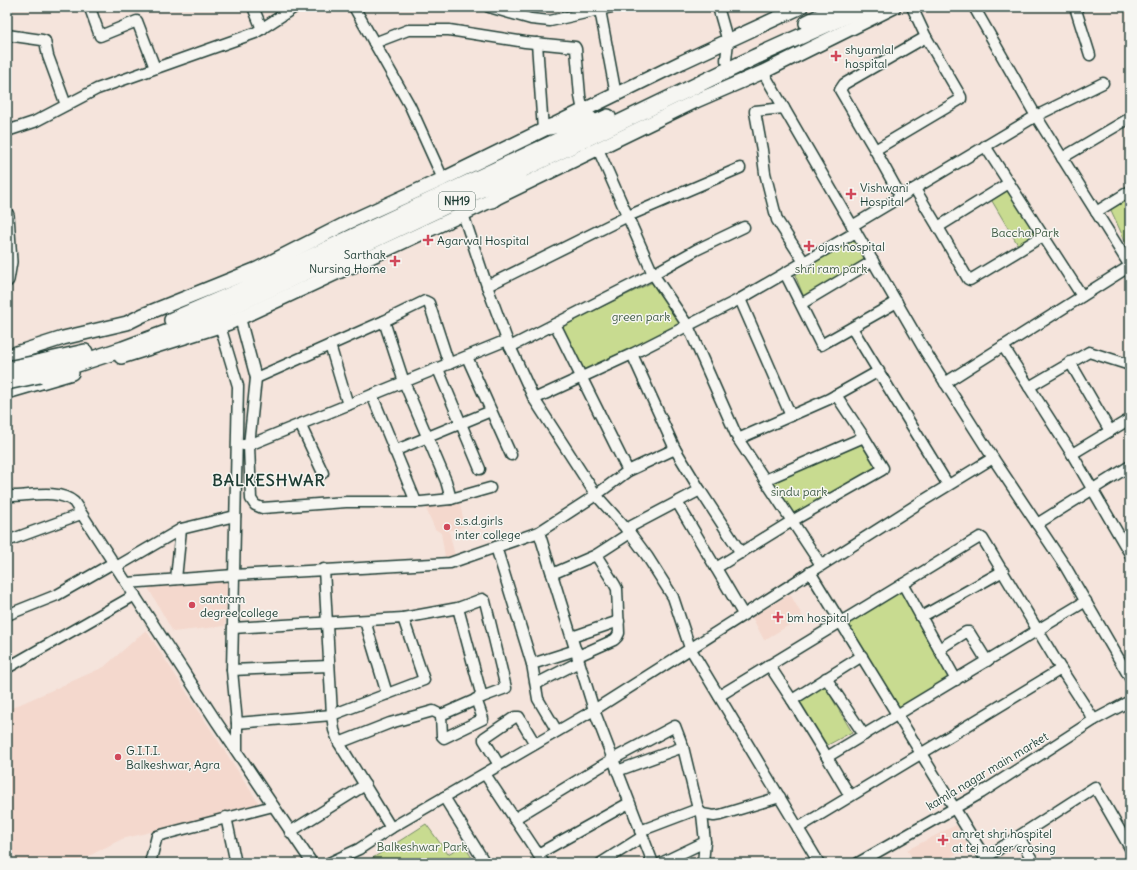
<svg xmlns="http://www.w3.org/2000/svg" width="1137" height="870" font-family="Delius,sans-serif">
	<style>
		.built { fill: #f4d8cd }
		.green { fill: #c8db90; stroke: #748c62 }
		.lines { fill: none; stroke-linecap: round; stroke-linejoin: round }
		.minor-casing { stroke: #1f3d34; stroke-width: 13 }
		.major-casing { stroke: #1f3d34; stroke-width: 16 }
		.highway-casing { stroke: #1f3d34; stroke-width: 18 }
		.minor { stroke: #f6f6f2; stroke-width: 10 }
		.major { stroke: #f6f6f2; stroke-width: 13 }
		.highway { stroke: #f6f6f2; stroke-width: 15 }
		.highway-bridge-casing { stroke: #1f3d34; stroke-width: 18; stroke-linecap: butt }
		.highway-bridge { stroke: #f6f6f2; stroke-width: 15 }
		.poi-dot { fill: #d1495b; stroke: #f6f6f2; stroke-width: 1.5 }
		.labels { text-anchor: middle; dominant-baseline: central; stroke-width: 3; stroke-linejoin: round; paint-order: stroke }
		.shield { fill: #f6f6f2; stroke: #60746d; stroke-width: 1 }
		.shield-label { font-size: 11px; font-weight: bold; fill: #1f3d34 }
		.poi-label { font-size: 12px; fill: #1f3d34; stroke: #f6f6f2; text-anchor: start }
		.park-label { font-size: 12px; fill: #415d46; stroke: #f6f6f2 }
		.street-label { font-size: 12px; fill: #1f3d34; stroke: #f6f6f2 }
		.district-label { font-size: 16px; font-weight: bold; letter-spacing: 1px; fill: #1f3d34; stroke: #f6f6f2 }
	</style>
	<rect width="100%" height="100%" fill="#f5e4dc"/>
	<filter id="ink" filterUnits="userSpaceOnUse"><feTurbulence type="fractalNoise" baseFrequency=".025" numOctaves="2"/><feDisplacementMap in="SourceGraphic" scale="8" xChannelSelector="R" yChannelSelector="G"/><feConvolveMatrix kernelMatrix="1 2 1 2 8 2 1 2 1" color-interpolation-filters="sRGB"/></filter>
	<g filter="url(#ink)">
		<g class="built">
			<polygon points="458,497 465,526 449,531 455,556 445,557 441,533 435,529 423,502"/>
			<polygon points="227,579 225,626 173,632 146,584"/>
			<polygon points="790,594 803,617 764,640 752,617"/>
			<polygon points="146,630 260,805 122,839 75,863 19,863 7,842 7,710 104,667"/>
			<polygon points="956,825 969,846 941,863 916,863 907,850"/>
		</g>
		<g class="green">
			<polygon points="1009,183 1043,236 1021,250 989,196"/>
			<polygon points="1130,196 1130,252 1110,208"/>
			<polygon points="854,238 867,261 805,300 795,275"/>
			<polygon points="653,282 681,325 582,371 560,327"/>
			<polygon points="863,442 877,467 793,514 772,483"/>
			<polygon points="903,588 952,679 898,710 845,623"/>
			<polygon points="824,685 852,732 824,747 795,701"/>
			<polygon points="426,824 448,854 464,845 475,863 365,863"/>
		</g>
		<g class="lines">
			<defs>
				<g id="minor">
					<polyline points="253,7 262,29"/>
					<polyline points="354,7 410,106 443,179"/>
					<polyline points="489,7 531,19 550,21 612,7"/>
					<polyline points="718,7 728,42 726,60"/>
					<polyline points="974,7 1036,116 1130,266"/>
					<polyline points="1075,7 1090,55"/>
					<polyline points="600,10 616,95"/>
					<polyline points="91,11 100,36 137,21 155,68"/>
					<polyline points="7,35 42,40 45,41 48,56 66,105"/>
					<polyline points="374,43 408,30 449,30 525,42 575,47 576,49 580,96 583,111"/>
					<polyline points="537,43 543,130"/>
					<polyline points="763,72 925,351 993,458 1065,566 1130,678"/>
					<polyline points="784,108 755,111 755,112 762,150 765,173 777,220 804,262"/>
					<polyline points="7,131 34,122 97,89 255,33 295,7"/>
					<polyline points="985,146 1082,296"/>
					<polyline points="598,149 653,274 688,326 738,439 821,565"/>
					<polyline points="875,150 961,99 961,97 926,37 912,7"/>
					<polyline points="1062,158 1130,118"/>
					<polyline points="915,189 938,227 968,279 970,280 1043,236"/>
					<polyline points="901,197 875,150 840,90 844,84 926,37"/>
					<polyline points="1096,212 1130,191"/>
					<polyline points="463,214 487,286 507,340 534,399 596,495 630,533 647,556 673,597 690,648 819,863"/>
					<polyline points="852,226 1036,116 1103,83"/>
					<polyline points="938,227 1009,183"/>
					<polyline points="785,273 821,345 897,302"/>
					<polyline points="487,286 628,216 740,168"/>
					<polyline points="740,299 791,416"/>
					<polyline points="801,304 873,261"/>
					<polyline points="240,318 256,378 249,445 251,499 255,505 262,508 346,502 421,502 451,499 490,488"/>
					<polyline points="384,321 404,382 446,481 451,499"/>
					<polyline points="555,324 628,471"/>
					<polyline points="220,326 238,386 232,670 237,723 237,751"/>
					<polyline points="852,328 948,485"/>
					<polyline points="330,345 348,405"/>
					<polyline points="1003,346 1072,454 1130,554"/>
					<polyline points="510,347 653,274 696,250 744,227"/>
					<polyline points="467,357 511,455"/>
					<polyline points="1070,362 1110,431"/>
					<polyline points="438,369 480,469"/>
					<polyline points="256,378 384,321 425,301 429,303 449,364"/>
					<polyline points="945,383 1130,266"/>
					<polyline points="1029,387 1089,352 1130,365"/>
					<polyline points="372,395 416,502"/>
					<polyline points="836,395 864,437"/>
					<polyline points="534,399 632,354 740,299 856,232"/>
					<polyline points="300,424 323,473"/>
					<polyline points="738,439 829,399 879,371"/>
					<polyline points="243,445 249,445 507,340"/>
					<polyline points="675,449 700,490"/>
					<polyline points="394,451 491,411"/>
					<polyline points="1072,454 1130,419"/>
					<path d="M7 496C27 497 57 488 74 502L216 721 312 863"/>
					<polyline points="677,502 743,614"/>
					<polyline points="1037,524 1130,466"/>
					<polyline points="626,529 700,490 741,553"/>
					<polyline points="539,532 594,710 653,863"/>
					<polyline points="7,541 81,514"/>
					<polyline points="496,547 532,664 538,699 557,731"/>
					<polyline points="116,567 181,529 235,516"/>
					<polyline points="716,568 792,521 882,470 883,468 864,437 765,480"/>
					<polyline points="324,569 332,715 334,730 339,743 391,828"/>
					<polyline points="810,572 988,863"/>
					<polyline points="552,574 596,555 630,533"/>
					<polyline points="176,579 181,529"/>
					<polyline points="127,583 234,575 450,563 539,532 596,495 628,471 675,449 632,354"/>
					<polyline points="7,615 57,595 113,563"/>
					<polyline points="921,617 1003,571"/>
					<polyline points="403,618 458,608 482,697"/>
					<polyline points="365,621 387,694"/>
					<polyline points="233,628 403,618 424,680 332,715 237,723"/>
					<polyline points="572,637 619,621"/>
					<polyline points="939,649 966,632 969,632 987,661"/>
					<polyline points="578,656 614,640 617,637 619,633 617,589 615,585 596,555"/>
					<polyline points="532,664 576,650"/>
					<polyline points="769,665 792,700"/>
					<polyline points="7,668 135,595"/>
					<polyline points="232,670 329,666"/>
					<polyline points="826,678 864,735"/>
					<polyline points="956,680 903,584 980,537 983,539 1061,669"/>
					<polyline points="536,684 579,662"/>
					<polyline points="719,696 903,584"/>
					<polyline points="441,715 442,736 444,738 483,719 476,699"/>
					<polyline points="339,743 390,723 433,711 441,715 482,697 506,688 485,601 482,599 458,608"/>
					<polyline points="827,757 792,700 862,656"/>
					<polyline points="499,765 484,740 484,738 515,717 519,717 535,744"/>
					<polyline points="485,774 538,854"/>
					<polyline points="850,796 827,757 1086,601"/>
					<polyline points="444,797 485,863"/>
					<polyline points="698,809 702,814 705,842"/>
					<polyline points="702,814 714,816 720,815 780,797"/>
					<polyline points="226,817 235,859"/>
					<polyline points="514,819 613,759 675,726 683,747 617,771"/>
					<polyline points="798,828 1061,669 1094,720"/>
					<polyline points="640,831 698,809 683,747"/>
					<polyline points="290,832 365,785"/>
					<polyline points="1019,837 1034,863"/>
					<polyline points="985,858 1095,787 1130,848"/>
					<polyline points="150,863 157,836 273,806"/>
					<polyline points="329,863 359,849 391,828 594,710 921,502 993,458"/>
					<polyline points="544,863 538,854 629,803"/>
					<polyline points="601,863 642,837"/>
					<polyline points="661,863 705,842 703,863"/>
					<polyline points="858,863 981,793 1094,720 1130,701"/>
				</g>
				<g id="major">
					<polyline points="7,215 10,262 7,280"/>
					<polyline points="7,356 63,338 127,323 143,315 257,269 349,222 443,179 682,62 801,7"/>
					<polyline points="121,357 229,323 463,214 696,101 763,72 894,7"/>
					<polyline points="7,392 72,373"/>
				</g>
				<g id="highway">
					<polyline points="807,23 839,7"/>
					<polyline points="550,127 590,119"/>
					<polyline points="492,200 519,178"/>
					<polyline points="322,270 353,265"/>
					<polyline points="172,320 237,292 348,239 608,117"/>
					<polyline points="37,363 85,352"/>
					<polyline points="40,375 62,369 123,349 217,314 497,182 755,57 866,7"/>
				</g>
			</defs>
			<use href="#minor" class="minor-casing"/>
			<use href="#major" class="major-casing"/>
			<use href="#highway" class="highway-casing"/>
			<use href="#minor" class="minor"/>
			<use href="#major" class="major"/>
			<use href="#highway" class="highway"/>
			<defs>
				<g id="highway-bridge">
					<polyline points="7,369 37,363"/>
					<polyline points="7,382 40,375"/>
				</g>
			</defs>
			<use href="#highway-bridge" class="highway-bridge-casing"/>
			<use href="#highway-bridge" class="highway-bridge"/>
		</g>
	</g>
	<g class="poi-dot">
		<path d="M834 50h4v4h4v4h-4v4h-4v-4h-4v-4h4z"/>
		<path d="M849 188h4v4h4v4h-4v4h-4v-4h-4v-4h4z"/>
		<path d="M426 234h4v4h4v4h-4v4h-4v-4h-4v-4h4z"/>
		<path d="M807 240h4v4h4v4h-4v4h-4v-4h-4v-4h4z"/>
		<path d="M393 255h4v4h4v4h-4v4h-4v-4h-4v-4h4z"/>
		<circle cx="447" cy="527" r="4"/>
		<circle cx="192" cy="605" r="4"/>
		<path d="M776 611h4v4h4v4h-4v4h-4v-4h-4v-4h4z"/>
		<circle cx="118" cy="757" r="4"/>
		<path d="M941 834h4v4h4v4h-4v4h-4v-4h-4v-4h4z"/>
	</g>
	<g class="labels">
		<rect class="shield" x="439" y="192" width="36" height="18" rx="3"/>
		<g class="shield-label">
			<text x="457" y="201">NH19</text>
		</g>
		<g class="poi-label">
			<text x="845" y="49">shyamlal<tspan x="845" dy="14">hospital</tspan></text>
			<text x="860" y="187">Vishwani<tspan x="860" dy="14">Hospital</tspan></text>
			<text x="437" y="240">Agarwal Hospital</text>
			<text x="818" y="246">ojas hospital</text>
			<text x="386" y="254" text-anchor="end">Sarthak<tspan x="386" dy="14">Nursing Home</tspan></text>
			<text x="455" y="520">s.s.d.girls<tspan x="455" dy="14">inter college</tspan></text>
			<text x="200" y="598">santram<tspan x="200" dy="14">degree college</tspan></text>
			<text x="787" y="617">bm hospital</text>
			<text x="126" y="750">G.I.T.I.<tspan x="126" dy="14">Balkeshwar, Agra</tspan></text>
			<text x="952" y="833">amret shri hospitel<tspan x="952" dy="14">at tej nager crosing</tspan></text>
		</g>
		<g class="park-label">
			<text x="1025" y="232">Baccha Park</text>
			<text x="831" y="268">shri ram park</text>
			<text x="641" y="316">green park</text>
			<text x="799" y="491">sindu park</text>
			<text x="422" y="846">Balkeshwar Park</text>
		</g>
		<g class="street-label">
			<text transform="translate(987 771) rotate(-31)">kamla nagar main market</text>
		</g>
		<g class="district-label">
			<text x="269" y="480">BALKESHWAR</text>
		</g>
	</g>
	<rect width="1137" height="870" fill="none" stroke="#f6f6f2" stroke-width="24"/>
	<rect x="12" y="12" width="1113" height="846" fill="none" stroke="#1f3d34" stroke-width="1.5" filter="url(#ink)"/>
</svg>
